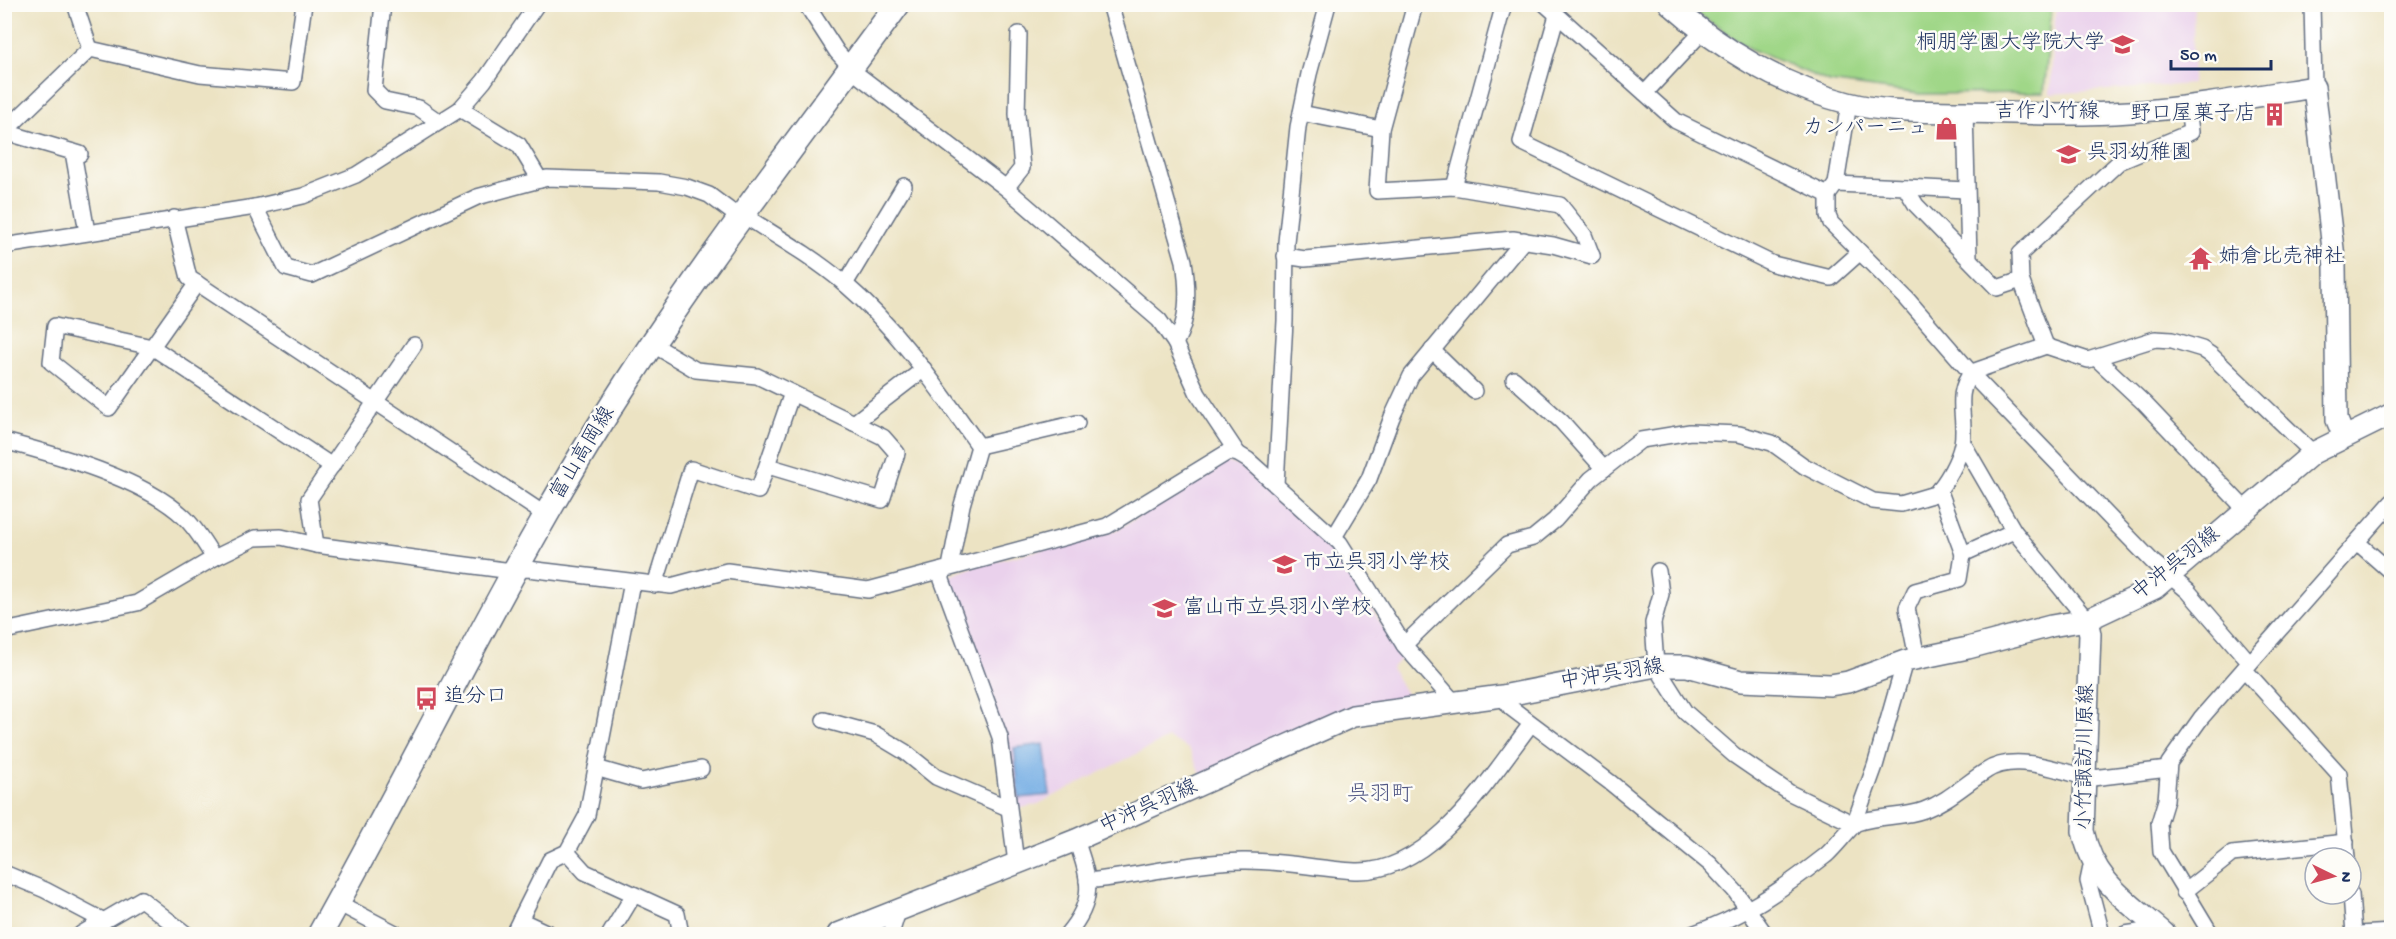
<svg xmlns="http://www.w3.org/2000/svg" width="2396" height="939" font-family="'Gochi Hand','Klee One',sans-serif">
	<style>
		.built { fill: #ead1ec }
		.green { fill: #a0d788; stroke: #5e8373; stroke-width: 1.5 }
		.water { fill: #74ade4; stroke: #486ea1; stroke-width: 1.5 }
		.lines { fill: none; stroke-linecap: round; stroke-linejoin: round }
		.street-casing { stroke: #646e81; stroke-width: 18 }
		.secondary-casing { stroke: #646e81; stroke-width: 24 }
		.primary-casing { stroke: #646e81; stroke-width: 27 }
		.street { stroke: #fff; stroke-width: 15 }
		.secondary { stroke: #fff; stroke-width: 21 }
		.primary { stroke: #fff; stroke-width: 24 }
		.rail-casing { stroke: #1b2f5e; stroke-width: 6 }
		.rail { stroke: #fdfcf7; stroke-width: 4; stroke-dasharray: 11; stroke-linecap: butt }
		.labels { text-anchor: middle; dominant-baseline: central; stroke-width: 5; stroke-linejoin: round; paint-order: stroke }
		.poi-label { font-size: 21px; fill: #1b2f5e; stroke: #fdfcf7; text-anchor: start }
		.street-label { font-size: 21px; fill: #1b2f5e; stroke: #fdfcf7 }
		.neighbourhood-label { font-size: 22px; fill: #525885; stroke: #fdfcf7 }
	</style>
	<rect width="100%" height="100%" fill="#fdfcf7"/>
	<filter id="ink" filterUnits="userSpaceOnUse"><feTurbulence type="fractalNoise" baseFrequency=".0167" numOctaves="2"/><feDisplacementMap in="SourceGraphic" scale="12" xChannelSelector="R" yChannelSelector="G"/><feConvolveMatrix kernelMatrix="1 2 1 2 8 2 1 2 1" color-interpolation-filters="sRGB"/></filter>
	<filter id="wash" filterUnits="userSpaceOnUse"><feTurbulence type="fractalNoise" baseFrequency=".008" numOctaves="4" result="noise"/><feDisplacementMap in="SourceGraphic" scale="24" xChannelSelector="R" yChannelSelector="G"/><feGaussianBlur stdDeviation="1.35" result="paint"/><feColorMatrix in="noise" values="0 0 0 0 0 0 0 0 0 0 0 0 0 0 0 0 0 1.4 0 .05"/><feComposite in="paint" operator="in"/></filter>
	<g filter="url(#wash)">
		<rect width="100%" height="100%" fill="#ece3c3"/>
		<g class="built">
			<polygon points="2056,5 2194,5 2192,84 2050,94"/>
			<polygon points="1226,462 1246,468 1326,539 1390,637 1405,656 1391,668 1410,701 1202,777 1189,749 1168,738 1038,804 1013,810 948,581 949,576 976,566 1115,531 1138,517 1139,512"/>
		</g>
		<polygon class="green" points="1685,5 2052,5 2044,93 1920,94 1829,82 1751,49"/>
		<polygon class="water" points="1044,744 1050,795 1019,798 1014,748"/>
	</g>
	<g filter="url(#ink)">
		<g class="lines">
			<defs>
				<g id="street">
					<polyline points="75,4 90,49"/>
					<polyline points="383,4 374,90 385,101 419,108 439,122"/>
					<polyline points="806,4 837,52 858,75 1006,188 1159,320 1175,343 1198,394 1238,454"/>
					<path d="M1110 4 1184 261C1188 287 1189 321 1175 343"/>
					<polyline points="1415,4 1381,129 1377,191 1454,187 1560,205 1584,235 1592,256"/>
					<polyline points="1545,4 1676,121 1828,195"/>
					<polyline points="2312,4 2314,87"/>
					<polyline points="1557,15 1521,142 1773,264 1831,278 1859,253"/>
					<polyline points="90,49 200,74 293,82 304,4"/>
					<polyline points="1645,93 1702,32"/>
					<polyline points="1849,103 1836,184 1828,195 1828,216 1831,223 1906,298 1978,381 2114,522 2153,562 2188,591 2250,663 2244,669 2339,774 2347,858"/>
					<polyline points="460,109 519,145 540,180"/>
					<polyline points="1965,112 1969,258"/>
					<polyline points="1301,113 1381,129"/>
					<polyline points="4,132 90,49"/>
					<polyline points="5,132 80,154"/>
					<polyline points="73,152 87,232"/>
					<polyline points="1836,184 1905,187 1916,205 1997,288 2021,280"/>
					<polyline points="1454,187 1504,4"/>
					<polyline points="1905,187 1966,190"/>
					<polyline points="1006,188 1022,168 1017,114 1019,34"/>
					<polyline points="255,207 286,268 312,275 477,197 547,178 659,182 687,187 709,195 740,218"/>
					<path d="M743 215C778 237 813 257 845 284 899 330 938 389 979 446"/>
					<polyline points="174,218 189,278 547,516"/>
					<polyline points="4,246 255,207 303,196 356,175 460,109 484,81 537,4"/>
					<polyline points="1285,256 1305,259 1513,239 1553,245 1592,256"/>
					<polyline points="197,283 109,408 51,362 55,326 152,347 332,466"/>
					<polyline points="845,284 904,186"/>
					<polyline points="652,344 696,370 757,376 883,437 897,453 882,500 768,466"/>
					<polyline points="2046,346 2021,280 2020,254 2119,162 2191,132 2188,107"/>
					<polyline points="1432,350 1474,391"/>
					<polyline points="2097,359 2144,403 2246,510"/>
					<polyline points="1514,379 1562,422 1604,469"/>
					<polyline points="854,423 924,369"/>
					<path d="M4 441C57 455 144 479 184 517 196 528 205 544 214 558"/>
					<polyline points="1963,443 2014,531 2087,620"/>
					<polyline points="979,446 1077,423"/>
					<polyline points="1276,484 1285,321 1286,242 1298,127 1309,74 1328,4"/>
					<polyline points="1939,489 1963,554"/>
					<polyline points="1334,537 1369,479 1392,417 1411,376 1524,240"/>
					<polyline points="2358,543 2392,573"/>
					<polyline points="316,545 309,499 414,345"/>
					<polyline points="950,567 962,505 979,446"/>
					<polyline points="942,570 942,580 1000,737 1016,863"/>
					<polyline points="1658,571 1661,594 1653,623 1656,666 1685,712 1734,755 1769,779 1790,793 1854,824 1875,766 1905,661"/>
					<polyline points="655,585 691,469 758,491 792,393"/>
					<polyline points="4,631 137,603 214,558 255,538 281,537 316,545 504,570 528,569 671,586 727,571 868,590 1107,526 1228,452 1238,454 1248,460 1340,543 1404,645 1453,701"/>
					<path d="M1404 645 1507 545 1533 538 1555 520 1591 479 1641 440 1690 432 1739 434 1772 443 1804 466 1873 501 1901 504 1935 494C1946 483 1959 460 1962 444 1967 418 1953 395 1972 372L2046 346 2088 360 2155 339 2172 340 2202 349 2211 355 2313 453"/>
					<polyline points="1917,658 1907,608 1915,591 1959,579 1963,554 2014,531"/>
					<polyline points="2250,663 2392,502"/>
					<polyline points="1502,696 1511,708 1611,783 1710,864 1735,891 1765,934"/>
					<polyline points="824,720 875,734 905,752 936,777 1008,808"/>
					<polyline points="596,768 641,781 701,769"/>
					<polyline points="2084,779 2168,769"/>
					<polyline points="567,852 585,872 677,914 681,934"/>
					<polyline points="2092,862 2088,881 2102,934"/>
					<polyline points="4,873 45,890 104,921"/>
					<path d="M1087 881C1139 876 1189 862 1242 861 1280 860 1317 869 1355 871 1432 874 1490 777 1531 724"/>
					<polyline points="2184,892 2232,854 2346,842"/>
					<polyline points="2351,894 2354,934"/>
					<polyline points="338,903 397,934"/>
					<polyline points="520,920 550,934"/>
					<polyline points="81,934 141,899 186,934"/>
					<polyline points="513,934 550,860 567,852 587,815 632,582"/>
					<polyline points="610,934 633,896"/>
					<polyline points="891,934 898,911"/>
					<path d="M1067 934C1096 900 1090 880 1076 840"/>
					<path d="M1692 934C1742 918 1784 888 1825 856 1833 850 1852 825 1857 823 1878 815 1903 818 1924 810 1948 801 1965 784 1986 771 2013 753 2056 769 2084 777"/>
					<polyline points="2125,934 2159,929 2160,934"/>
					<polyline points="2211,934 2161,851 2159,823 2166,800 2169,763 2201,718 2244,669"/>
					<polyline points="2359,934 2392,932"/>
				</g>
				<g id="secondary">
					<path d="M1670 4C1720 49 1782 86 1848 103 1887 113 1925 111 1965 112 2020 113 2074 116 2129 112 2191 108 2252 97 2314 87L2335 266 2337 420 2344 437"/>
					<path d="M2087 620 2090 634 2083 831C2094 883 2128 901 2165 934"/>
					<polyline points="838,934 1076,840 1353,716 1502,696 1656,666 1687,666 1741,681 1830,685 1848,682 1905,661 1968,648 2051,626 2087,620 2155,588 2313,453 2392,414"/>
				</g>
				<path id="primary" d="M320 934C416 763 500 584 604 418 694 274 798 141 898 4"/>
			</defs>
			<use href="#street" class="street-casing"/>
			<use href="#secondary" class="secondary-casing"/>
			<use href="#primary" class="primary-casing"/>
			<use href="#street" class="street"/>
			<use href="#secondary" class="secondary"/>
			<use href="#primary" class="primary"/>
			<defs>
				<polyline id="rail" points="2387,4 2392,41"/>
			</defs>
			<use href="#rail" class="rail-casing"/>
			<use href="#rail" class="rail"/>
		</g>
	</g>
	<defs>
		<symbol id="university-bare" viewBox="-9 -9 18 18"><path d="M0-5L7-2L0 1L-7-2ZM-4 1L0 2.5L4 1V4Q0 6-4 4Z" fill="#d1495b" stroke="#fdfcf7" stroke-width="2.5" paint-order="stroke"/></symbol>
		<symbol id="building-bare" viewBox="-9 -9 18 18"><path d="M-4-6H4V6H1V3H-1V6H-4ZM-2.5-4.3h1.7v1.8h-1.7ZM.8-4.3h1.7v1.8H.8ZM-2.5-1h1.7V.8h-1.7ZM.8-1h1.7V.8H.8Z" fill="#d1495b" stroke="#fdfcf7" stroke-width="2.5" paint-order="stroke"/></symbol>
		<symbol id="shop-bare" viewBox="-9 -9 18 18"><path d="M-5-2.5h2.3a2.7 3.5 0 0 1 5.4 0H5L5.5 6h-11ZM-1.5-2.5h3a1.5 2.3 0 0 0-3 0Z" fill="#d1495b" stroke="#fdfcf7" stroke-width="2.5" paint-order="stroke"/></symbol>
		<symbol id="school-bare" viewBox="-9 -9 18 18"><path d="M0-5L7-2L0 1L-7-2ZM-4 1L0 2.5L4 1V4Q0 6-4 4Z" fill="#d1495b" stroke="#fdfcf7" stroke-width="2.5" paint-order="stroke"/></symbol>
		<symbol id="temple-bare" viewBox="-9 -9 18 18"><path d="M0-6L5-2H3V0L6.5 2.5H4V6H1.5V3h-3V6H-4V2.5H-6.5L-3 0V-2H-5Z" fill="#d1495b" stroke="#fdfcf7" stroke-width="2.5" paint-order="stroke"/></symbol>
		<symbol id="bus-bare" viewBox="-9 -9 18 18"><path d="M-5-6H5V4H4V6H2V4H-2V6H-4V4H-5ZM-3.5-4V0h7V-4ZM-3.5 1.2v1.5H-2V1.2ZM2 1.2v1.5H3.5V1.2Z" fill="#d1495b" stroke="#fdfcf7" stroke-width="2.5" paint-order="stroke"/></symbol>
	</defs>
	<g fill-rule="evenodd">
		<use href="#university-bare" x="2106" y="28" width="33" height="33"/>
		<use href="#building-bare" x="2258" y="98" width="33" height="33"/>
		<use href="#shop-bare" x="1930" y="112" width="33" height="33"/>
		<use href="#school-bare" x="2052" y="138" width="33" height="33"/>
		<use href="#temple-bare" x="2184" y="242" width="33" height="33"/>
		<use href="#school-bare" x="1268" y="548" width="33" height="33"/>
		<use href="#school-bare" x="1148" y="592" width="33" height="33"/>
		<use href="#bus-bare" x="410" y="682" width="33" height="33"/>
	</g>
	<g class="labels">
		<g class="poi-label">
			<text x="2105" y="44" text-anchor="end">桐朋学園大学院大学</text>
			<text x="2256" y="115" text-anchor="end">野口屋菓子店</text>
			<text x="1928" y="129" text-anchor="end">カンパーニュ</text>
			<text x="2087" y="154">呉羽幼稚園</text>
			<text x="2219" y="258">姉倉比売神社</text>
			<text x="1303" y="564">市立呉羽小学校</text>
			<text x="1183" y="609">富山市立呉羽小学校</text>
			<text x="444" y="698">追分口</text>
		</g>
		<g class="street-label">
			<text x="2047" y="113">吉作小竹線</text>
			<text transform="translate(584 454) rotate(-59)">富山高岡線</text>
			<text transform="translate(2177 565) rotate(-38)">中沖呉羽線</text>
			<text transform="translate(1612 676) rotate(-9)">中沖呉羽線</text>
			<text transform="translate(2087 757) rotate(-89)">小竹諏訪川原線</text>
			<text transform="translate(1149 808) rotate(-24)">中沖呉羽線</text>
		</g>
		<g class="neighbourhood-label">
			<text x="1380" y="796">呉羽町</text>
		</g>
	</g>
	<rect width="2396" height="939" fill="none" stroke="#fdfcf7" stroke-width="24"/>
	<g transform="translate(2333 876) rotate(95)"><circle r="28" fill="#fdfcf7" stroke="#a3aaba" stroke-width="1.5"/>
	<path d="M0-4.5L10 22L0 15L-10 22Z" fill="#d1495b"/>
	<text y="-9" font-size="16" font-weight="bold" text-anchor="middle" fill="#1b2f5e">N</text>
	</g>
	<path d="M2171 60v9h100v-9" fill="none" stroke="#1b2f5e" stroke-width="3"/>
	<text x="2180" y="60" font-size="18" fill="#1b2f5e" stroke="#fdfcf7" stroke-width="4.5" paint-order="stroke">50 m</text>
</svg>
